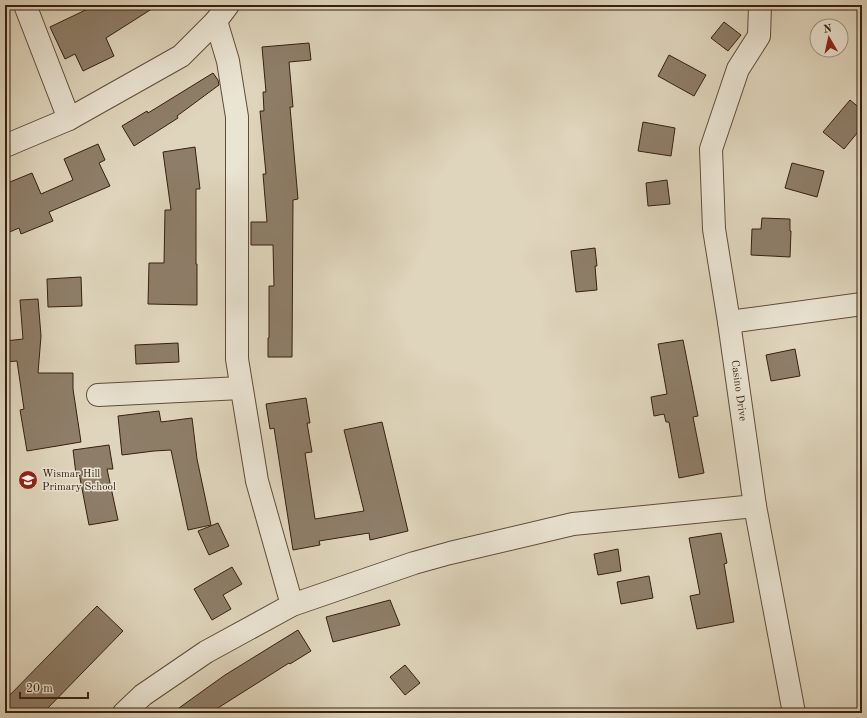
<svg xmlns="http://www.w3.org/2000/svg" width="867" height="718" font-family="'Old Standard TT',serif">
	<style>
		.building { fill: #8e7e69; stroke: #36200f }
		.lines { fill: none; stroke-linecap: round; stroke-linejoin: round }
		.minor-casing { stroke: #604d3a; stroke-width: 24 }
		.minor { stroke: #eae4d3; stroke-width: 22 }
		.labels { text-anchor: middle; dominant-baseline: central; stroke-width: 3; stroke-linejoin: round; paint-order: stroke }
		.street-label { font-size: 11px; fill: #36200f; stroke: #eae4d3 }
		.poi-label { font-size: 11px; fill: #36200f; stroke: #eae4d3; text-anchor: start }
	</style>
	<rect width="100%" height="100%" fill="#dfd5bc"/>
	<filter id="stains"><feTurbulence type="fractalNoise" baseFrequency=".005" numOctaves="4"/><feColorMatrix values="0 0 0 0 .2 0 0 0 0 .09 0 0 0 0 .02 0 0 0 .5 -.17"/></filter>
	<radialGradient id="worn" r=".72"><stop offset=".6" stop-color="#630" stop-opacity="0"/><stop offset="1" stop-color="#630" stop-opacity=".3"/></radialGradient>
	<g class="building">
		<polygon points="96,5 158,5 106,38 114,56 83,71 75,54 65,59 50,27"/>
		<polygon points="724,22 741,35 728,51 711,38"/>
		<polygon points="309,43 311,60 289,62 293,107 290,107 298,199 293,200 292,357 268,357 268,338 269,338 269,286 274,286 273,245 251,245 251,222 267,222 263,174 266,174 260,111 264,111 263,92 266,92 262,47"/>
		<polygon points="669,55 706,75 694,96 658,76"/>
		<polygon points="213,73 218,80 219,85 177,116 178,118 134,146 122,126 147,111 148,113"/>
		<polygon points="850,100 862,110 862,127 844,149 823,132"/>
		<polygon points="643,122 675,128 671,156 638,151"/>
		<polygon points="98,144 105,160 99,163 110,186 49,212 53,221 21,234 19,228 5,234 5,184 32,173 41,194 73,180 64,159"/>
		<polygon points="195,147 200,189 196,189 196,264 197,264 197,305 148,304 149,263 164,263 165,210 171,210 163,152"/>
		<polygon points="792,163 824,171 817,197 785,188"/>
		<polygon points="667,180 670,204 648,206 646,183"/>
		<polygon points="762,218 790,219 790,231 791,231 790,257 751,255 752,229 761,229"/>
		<polygon points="595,248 597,266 595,266 597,290 576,292 571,251"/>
		<polygon points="81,277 82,306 48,307 47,279"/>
		<polygon points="38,299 41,336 38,373 73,373 73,389 81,442 27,451 20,410 24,409 17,361 5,362 5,341 23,339 20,300"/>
		<polygon points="683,340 698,416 693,417 704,473 679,478 669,422 666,422 664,414 654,416 651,397 667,394 658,344"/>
		<polygon points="178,343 179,362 136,364 135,345"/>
		<polygon points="795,349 800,376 771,381 766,355"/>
		<polygon points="306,398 310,423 307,423 312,452 305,453 315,519 364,511 344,430 382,422 408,531 370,540 369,533 319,541 320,545 293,550 274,428 270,429 266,404"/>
		<polygon points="159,411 161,422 192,418 197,459 211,525 188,530 171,450 154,451 122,455 118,416"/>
		<polygon points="109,445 113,469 107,469 118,520 89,525 79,473 76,474 73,450"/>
		<polygon points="218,523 229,546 209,555 198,531"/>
		<polygon points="721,533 727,563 724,564 734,622 697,629 690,596 700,594 689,538"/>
		<polygon points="618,549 621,571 598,575 594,554"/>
		<polygon points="232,567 242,584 223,595 231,609 212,620 194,589"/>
		<polygon points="649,576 653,598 621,604 617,582"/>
		<polygon points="390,600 400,625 333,642 326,617"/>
		<polygon points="97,606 123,631 43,713 5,713 5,700"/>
		<polygon points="298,630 311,651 290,664 289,663 210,713 172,713 225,675"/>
		<polygon points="405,665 420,683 405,695 390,677"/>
	</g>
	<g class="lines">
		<defs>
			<g id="minor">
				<polyline points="25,5 69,119"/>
				<path id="s1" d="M760 5 759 36 738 69 711 149 714 229 729 322 755 506 794 713"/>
				<polyline points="216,21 228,61 237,117 237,359 257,481 292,605"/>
				<polyline points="5,146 69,119 181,56 216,21 228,5"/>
				<polyline points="729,322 862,304"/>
				<polyline points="98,395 241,388"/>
				<polyline points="124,713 143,695 206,652 292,605 414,563 450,553 573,524 755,506"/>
			</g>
		</defs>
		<use href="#minor" class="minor-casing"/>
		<use href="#minor" class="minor"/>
	</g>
	<defs>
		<symbol id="school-disc" viewBox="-11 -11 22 22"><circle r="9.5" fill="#8f2418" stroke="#eae4d3"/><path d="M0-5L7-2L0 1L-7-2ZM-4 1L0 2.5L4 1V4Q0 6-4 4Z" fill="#fff"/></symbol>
	</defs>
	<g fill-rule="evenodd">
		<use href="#school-disc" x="17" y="469" width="22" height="22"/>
	</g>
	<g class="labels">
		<g class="street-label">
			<text stroke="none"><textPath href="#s1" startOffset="398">Casino Drive</textPath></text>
		</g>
		<g class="poi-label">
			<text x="42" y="474">Wismar Hill<tspan x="42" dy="13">Primary School</tspan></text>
		</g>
	</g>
	<rect width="867" height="718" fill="none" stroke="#dfd5bc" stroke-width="20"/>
	<rect x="6" y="6" width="855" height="706" fill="none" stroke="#36200f" stroke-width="2"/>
	<rect x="10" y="10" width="847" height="698" fill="none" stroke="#36200f"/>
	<g transform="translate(829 38) rotate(351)"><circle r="19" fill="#eae4d3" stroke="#a29685"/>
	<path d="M0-3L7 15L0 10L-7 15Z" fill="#8f2418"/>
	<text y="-6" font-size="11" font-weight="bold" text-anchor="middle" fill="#36200f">N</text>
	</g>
	<path d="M20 692v6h68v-6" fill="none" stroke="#36200f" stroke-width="2"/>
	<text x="26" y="692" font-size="12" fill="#36200f" stroke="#eae4d3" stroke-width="3" paint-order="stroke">20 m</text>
	<rect width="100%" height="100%" filter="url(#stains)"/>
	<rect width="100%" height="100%" fill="url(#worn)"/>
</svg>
